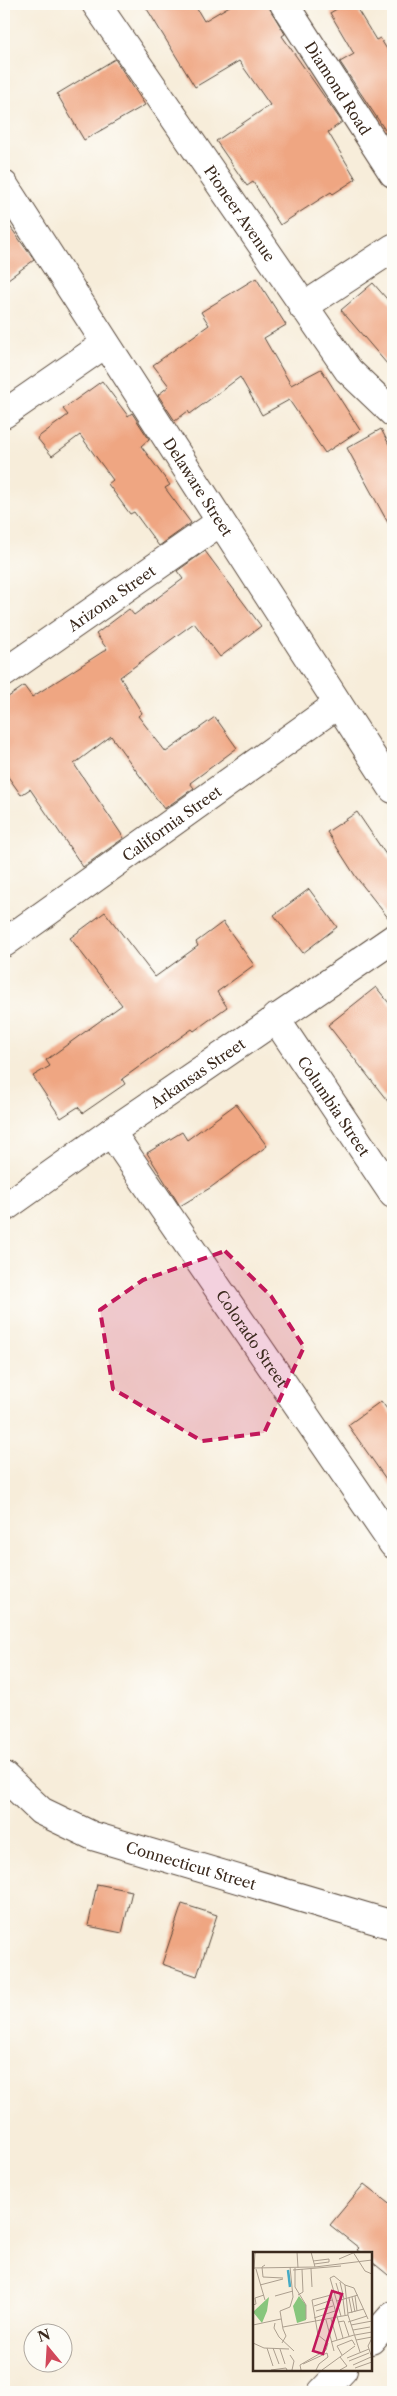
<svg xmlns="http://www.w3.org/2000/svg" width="397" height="2396" font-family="'Libre Caslon Text',serif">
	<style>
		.building { fill: #efa682 }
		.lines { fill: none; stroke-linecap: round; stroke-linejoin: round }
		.minor-casing { stroke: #57473a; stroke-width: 30 }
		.tertiary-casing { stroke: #57473a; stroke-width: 30 }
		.minor { stroke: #fff; stroke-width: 28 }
		.tertiary { stroke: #fff; stroke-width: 28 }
		.marked { fill: #c2185b; fill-opacity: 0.2; stroke: #c2185b; stroke-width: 4; stroke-dasharray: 10 6; stroke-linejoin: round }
		.labels { text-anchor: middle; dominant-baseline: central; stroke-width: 4; stroke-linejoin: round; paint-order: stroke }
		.street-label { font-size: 15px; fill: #3b2a1e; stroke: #fdfcf7 }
		.inset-river { fill: none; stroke: #45aac5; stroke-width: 2.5 }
		.inset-road { fill: none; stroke: #ac9f8f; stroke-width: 1 }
		.view { fill: #c2185b; fill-opacity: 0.15; stroke: #c2185b; stroke-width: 2.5 }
		.inset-edge { fill: none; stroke: #3b2a1e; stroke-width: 2.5 }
	</style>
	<rect width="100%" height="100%" fill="#fdfcf7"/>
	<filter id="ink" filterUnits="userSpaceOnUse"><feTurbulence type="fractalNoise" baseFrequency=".02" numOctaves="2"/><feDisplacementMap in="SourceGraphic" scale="10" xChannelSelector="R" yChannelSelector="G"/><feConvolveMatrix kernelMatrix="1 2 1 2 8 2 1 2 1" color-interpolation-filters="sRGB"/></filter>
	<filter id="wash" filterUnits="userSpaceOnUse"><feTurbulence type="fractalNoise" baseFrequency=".0096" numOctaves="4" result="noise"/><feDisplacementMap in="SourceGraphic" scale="20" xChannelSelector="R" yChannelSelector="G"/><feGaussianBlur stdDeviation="1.12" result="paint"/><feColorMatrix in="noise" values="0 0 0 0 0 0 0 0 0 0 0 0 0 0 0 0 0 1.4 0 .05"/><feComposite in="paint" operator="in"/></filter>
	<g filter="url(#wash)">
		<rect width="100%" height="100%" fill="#f7edda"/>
		<g id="blocks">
			<g class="building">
				<polygon points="144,4 194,4 204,21 233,4 267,4 285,34 282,36 342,122 328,132 356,179 333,194 331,192 280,225 253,182 247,186 216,141 270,105 239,61 195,87"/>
				<polygon points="345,4 354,4 376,40 380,38 393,59 393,142 340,62 354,54 330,13"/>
				<polygon points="115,59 145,105 84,140 57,94"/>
				<polygon points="4,218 34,260 4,282"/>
				<polygon points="256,278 286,325 264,338 291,385 321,369 360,430 325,453 289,400 262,415 240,377 190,414 188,411 175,421 158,395 169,386 153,365 209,325 201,312"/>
				<polygon points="373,283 393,306 393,371 341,310"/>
				<polygon points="102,381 128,416 132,413 149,439 141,446 170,485 165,488 191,523 159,546 134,512 130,514 108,484 113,480 80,435 52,456 37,438 68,415 63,409"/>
				<polygon points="381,429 393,452 393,532 347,448"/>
				<polygon points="205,551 261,626 220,657 194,623 120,677 142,713 138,716 166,752 215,717 237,748 190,783 194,788 164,809 111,736 74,764 124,838 83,867 30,789 21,795 4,771 4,700 24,686 32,697 107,649 96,634 129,609 134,615 183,579 177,571"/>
				<polygon points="357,812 393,865 393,924 356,877 327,832"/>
				<polygon points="309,889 337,927 303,953 274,915"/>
				<polygon points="105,912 155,977 198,946 196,942 223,922 254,965 217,992 227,1007 194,1031 192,1029 122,1079 125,1084 83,1113 78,1107 61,1118 33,1076 50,1066 46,1060 122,1005 70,938"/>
				<polygon points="376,987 393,1008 393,1108 328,1025"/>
				<polygon points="236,1104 267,1146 210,1188 180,1206 147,1153 182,1132 187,1140"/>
				<polygon points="381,1401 393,1417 393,1489 348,1425"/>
				<polygon points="97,1884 132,1891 122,1933 88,1926"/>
				<polygon points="182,1904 217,1915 197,1976 162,1964"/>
				<polygon points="364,2184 393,2207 393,2279 371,2261 371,2254 362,2254 357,2250 359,2248 330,2225"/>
			</g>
		</g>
	</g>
	<g filter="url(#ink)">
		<use href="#blocks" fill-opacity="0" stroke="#57473a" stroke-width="1"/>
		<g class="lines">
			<defs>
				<g id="minor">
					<path id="s1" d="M96 4 348 370 393 413"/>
					<path id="s2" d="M284 4 393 173"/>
					<path id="s3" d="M4 185 393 789"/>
					<polyline points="303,307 393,248"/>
					<polyline points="4,414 105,344"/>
					<path id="s4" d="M4 673 220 522"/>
					<path id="s5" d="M4 943 338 704"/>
					<path id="s6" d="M275 1018 393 1194"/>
					<path id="s7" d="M111 1132 393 1544"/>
					<polyline points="371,2340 393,2315"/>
					<polyline points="322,2392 343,2370"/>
				</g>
				<g id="tertiary">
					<path id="s8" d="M4 1208 111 1132 393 939"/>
					<path id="s9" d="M4 1776 41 1811 93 1836 393 1925"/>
				</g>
			</defs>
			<use href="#minor" class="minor-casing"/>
			<use href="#tertiary" class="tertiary-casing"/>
			<use href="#minor" class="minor"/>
			<use href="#tertiary" class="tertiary"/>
		</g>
	</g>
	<path class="marked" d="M225 1251 271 1296 304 1347 264 1433 202 1441 113 1389 100 1310 143 1280Z"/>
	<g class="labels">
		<g class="street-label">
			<text stroke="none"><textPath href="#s2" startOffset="100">Diamond Road</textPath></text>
			<text stroke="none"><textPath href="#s1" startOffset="254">Pioneer Avenue</textPath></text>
			<text stroke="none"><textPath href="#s3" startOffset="359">Delaware Street</textPath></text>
			<text stroke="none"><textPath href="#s4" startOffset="131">Arizona Street</textPath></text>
			<text stroke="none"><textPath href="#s5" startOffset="206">California Street</textPath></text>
			<text stroke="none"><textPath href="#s8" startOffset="236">Arkansas Street</textPath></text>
			<text stroke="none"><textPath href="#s6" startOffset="106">Columbia Street</textPath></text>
			<text stroke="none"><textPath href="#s7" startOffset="250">Colorado Street</textPath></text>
			<text stroke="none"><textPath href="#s9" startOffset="211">Connecticut Street</textPath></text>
		</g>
	</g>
	<g transform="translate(253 2252)">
		<rect width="119" height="119" fill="#f7edda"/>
		<path d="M46 44 53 53V68L44 71 40 54ZM16 45 14 59 9 71 0 60Z" fill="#87c67c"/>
		<path class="inset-river" d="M35 18 37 35"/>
		<path class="inset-road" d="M44 0 45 16M58 0 62 15M100 0 112 19 119 22M86 7 100 1M60 9 76 7V10M61 12 76 10M12 13 9 15 10 25 30 26M0 16 62 15 119 8M42 16V35L53 53V67M1 17 2 1 5 0M3 17 12 48M58 17 59 35M40 18 88 14M87 30 91 47M83 31 88 48M7 33 30 27M92 33 101 36 115 67M45 43 50 40 49 17M22 44 40 39M102 44 104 59M99 45 102 60M96 46 99 61M90 47 92 63M84 49 105 43M0 53 3 52 2 46 11 43M61 54 79 48M63 59 80 54M95 61 111 57M88 64 77 26 81 24 92 33 95 63 107 100M61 66 82 59M78 67 84 88M73 68 81 99M85 70 91 69 96 84M95 70 114 64M22 71 21 76 26 85 41 99M0 73 28 67M98 73 119 69M30 75 95 63M30 77 27 59 37 55 40 45 37 15M100 78 117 75M102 83 119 80M119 86 115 94 119 106M103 88 119 85M78 90 101 83M0 91 11 96 36 97M29 91 33 84 30 77M75 91 65 83 59 48 78 43 90 86M14 96 20 114M20 96 26 112M27 97 32 112M37 103 41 109 39 118M89 103 84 94 99 88 102 93M87 105 94 114 87 118M94 106 116 97M96 109 116 101M50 112 74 101M100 113 118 105M102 116 119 110M18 118 33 116 34 118M48 118 47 113 73 98 75 91M63 118 66 112 75 105 74 101M69 118 102 94"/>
		<path class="view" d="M79 39 89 42 70 102 60 99Z"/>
		<rect width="119" height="119" class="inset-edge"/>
	</g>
	<rect width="397" height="2396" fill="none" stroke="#fdfcf7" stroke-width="20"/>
	<g transform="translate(48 2348) rotate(342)"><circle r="24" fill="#fdfcf7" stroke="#afa8a0"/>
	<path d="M0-4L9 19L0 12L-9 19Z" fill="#d1495b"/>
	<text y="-8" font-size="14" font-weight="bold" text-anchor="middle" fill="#3b2a1e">N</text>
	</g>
</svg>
